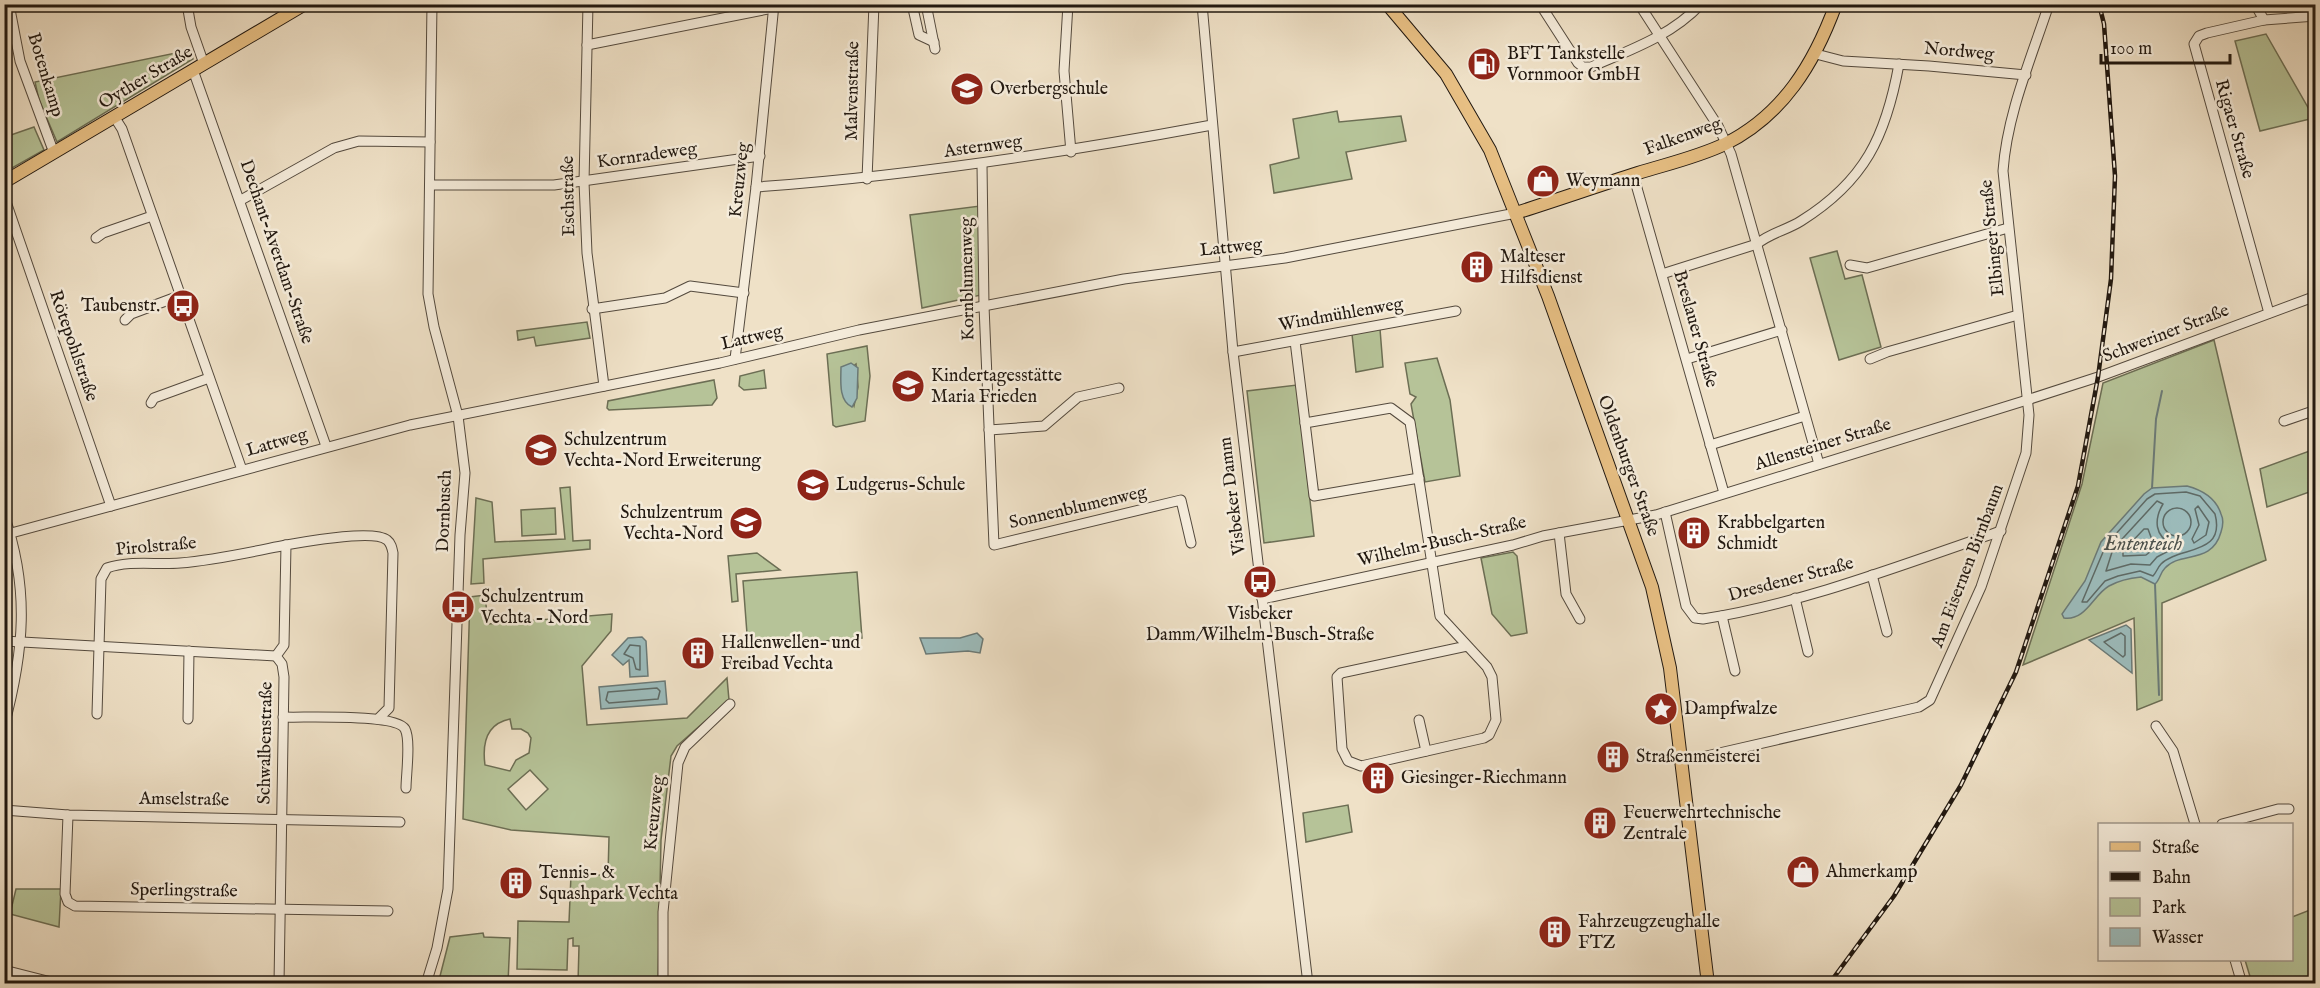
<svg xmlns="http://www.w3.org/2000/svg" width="2320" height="988" font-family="'IM FELL English',serif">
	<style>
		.green { fill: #b6c398; stroke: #6c6e54; stroke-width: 1.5; fill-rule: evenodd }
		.water { fill: #9cbcbc; stroke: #6b7a77; stroke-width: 1.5 }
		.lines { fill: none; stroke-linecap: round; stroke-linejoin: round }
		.shore { stroke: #5e6a66; stroke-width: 1.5 }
		.stream { stroke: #6b7a77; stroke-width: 2 }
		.minor-casing { stroke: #544a3e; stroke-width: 11 }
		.major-casing { stroke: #211810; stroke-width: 14 }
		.minor { stroke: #f5ecdb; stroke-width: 9 }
		.major { stroke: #e8c084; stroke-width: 12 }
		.rail-casing { stroke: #211810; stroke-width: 4.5 }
		.rail { stroke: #f5ecdb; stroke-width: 2; stroke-dasharray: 7; stroke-linecap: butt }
		.labels { text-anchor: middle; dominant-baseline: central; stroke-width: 5; stroke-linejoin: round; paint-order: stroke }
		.street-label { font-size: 18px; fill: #211810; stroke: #f5ecdb }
		.poi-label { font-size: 18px; fill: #211810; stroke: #f5ecdb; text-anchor: start }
		.water-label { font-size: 20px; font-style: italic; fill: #4c514c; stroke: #f5ecdb }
	</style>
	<rect width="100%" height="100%" fill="#efe1c7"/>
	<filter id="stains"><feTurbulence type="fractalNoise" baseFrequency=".00333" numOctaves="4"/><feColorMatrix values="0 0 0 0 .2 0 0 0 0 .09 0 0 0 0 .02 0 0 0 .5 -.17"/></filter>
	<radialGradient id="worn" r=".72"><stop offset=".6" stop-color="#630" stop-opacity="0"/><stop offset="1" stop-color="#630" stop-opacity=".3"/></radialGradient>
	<g class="green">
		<polygon points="2266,34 2314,118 2260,131 2235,41"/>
		<polygon points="190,50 193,59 57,142 39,100 35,82"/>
		<polygon points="1337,111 1339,122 1401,116 1406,141 1346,152 1352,179 1274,193 1270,165 1299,158 1293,119"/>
		<polygon points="34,127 44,150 5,172 5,137"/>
		<polygon points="980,206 981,295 922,308 910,215"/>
		<polygon points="1837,251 1845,279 1862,275 1881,347 1839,360 1810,258"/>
		<polygon points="587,322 590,338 536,346 534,337 518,340 517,331"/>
		<polygon points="1380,329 1383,367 1356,372 1352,334"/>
		<polygon points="2214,340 2266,560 2162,603 2162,700 2137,710 2134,618 2023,665 2082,484 2103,383"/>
		<path d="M867 346 870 376 865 421 836 427 833 425 827 354ZM856 364 858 387 854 406 842 376Z"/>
		<polygon points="1437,358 1450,400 1460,476 1425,482 1411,404 1416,397 1410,394 1405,363"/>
		<polygon points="764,370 766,388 744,390 739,386 740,376"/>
		<polygon points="714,380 717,398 712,405 609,410 607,408 608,401"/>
		<polygon points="1297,385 1314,536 1264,543 1247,391"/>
		<polygon points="2315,449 2315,490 2267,507 2260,469"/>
		<polygon points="570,487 573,541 590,540 590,549 483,559 484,583 471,584 476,498 492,502 495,542 565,539 560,488"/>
		<polygon points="555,508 556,534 522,536 521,510"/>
		<polygon points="1513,552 1517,556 1527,633 1511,636 1492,614 1481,558"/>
		<polygon points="757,553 780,570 736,574 738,601 732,602 728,556"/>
		<polygon points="857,572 862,638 748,647 743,581"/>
		<path d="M485 595 488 624 612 614 611 631 582 666 587 725 687 718 727 678 729 700 677 746 671 756 661 840 658 983H578L579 946H573V938L568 939 567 970 517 969 518 921 569 922 571 875H608L609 837 511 830 463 819 470 597ZM510 719 512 729H521L528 733 531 738 529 753 516 760 510 771 485 765C482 743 486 724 510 719ZM530 770 548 789 526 810 508 789Z"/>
		<polygon points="1348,805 1352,832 1306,842 1303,813"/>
		<polygon points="16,889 61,889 59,927 10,914"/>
		<polygon points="2315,908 2315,983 2252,983 2245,960 2292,960 2292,917"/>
		<polygon points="483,933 484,937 510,938 508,983 439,980 450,937"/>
	</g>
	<g class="water">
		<path d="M851 363 858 368 857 398 852 407C838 401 841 379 841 367Z"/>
		<path d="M2187 486C2202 490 2216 498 2221 514 2224 520 2223 526 2221 532 2212 565 2180 551 2165 568 2160 573 2160 580 2155 584L2141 577C2130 578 2118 581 2109 586 2093 595 2086 621 2064 618L2062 614 2085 581 2101 542 2144 494 2152 488Z"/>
		<polygon points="2126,625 2131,629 2132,673 2089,640"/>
		<polygon points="977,633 983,639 980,653 968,651 926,654 920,638 960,638"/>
		<polygon points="642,637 646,641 648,676 630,677 629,660 623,665 612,655 628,638"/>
		<polygon points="665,681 667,704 601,709 599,687"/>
	</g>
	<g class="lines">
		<g class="shore">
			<path d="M2186 492 2200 496 2215 514C2226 556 2179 546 2161 564 2158 567 2156 573 2153 576L2140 571 2118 576 2105 581 2087 602H2082L2106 545 2147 499 2155 494Z"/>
			<path d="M2157 501 2163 504C2154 519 2154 537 2173 544L2174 548 2157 557 2150 565 2131 564 2106 571 2113 549Z"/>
			<polygon points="2198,506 2209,522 2206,535 2194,543 2192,539 2199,525 2195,509"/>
			<circle cx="2177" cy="522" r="14"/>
			<polygon points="2144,529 2148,529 2155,548 2146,555 2123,556 2123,551"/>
			<polygon points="2121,633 2125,636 2125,655 2123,657 2104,642"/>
			<polygon points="630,645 640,646 640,670 636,669 633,658 624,654"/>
			<polygon points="657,688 660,691 658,699 609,703 606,700 608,692"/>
		</g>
		<g class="stream">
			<polyline points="2152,488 2156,419 2162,391"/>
			<polyline points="2155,584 2159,695"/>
		</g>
		<defs>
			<g id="minor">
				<polyline points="9,4 20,61 54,153"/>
				<polyline points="187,4 191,27 204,64"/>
				<polyline points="588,4 584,182 587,253 604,386"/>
				<polyline points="912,4 919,35 934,42"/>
				<polyline points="926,4 935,49"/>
				<polyline points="1068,4 1064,71 1071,152"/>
				<polyline points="1202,4 1233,352 1308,984"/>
				<path d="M1540 4 1578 63 1583 67H1591C1630 50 1671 36 1701 4"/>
				<polyline points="1639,4 1718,126 1731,154 1819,464"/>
				<polyline points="2255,4 2264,20"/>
				<polyline points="587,45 773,8"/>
				<polyline points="1816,54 1843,61 1929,66 2026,75"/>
				<polyline points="193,70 326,446"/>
				<polyline points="115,118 122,129 242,470"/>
				<polyline points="982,165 984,306 994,545 1181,500 1191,543"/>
				<polyline points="1633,174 1724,493"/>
				<polyline points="867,179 874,4"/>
				<polyline points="430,185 554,185 760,156"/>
				<path d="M756 187C910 176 1061 153 1212 125"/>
				<polyline points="4,196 111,506"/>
				<polyline points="241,200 334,148 359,141 430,142"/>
				<polyline points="96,238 103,233 152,216"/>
				<polyline points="1850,265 1867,268 2008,228"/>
				<path d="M1662 274 1757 244C1770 233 1787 230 1801 221 1865 181 1886 136 1899 64"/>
				<polyline points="592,309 665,298 690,286 744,293"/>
				<polyline points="2269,313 2194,44 2199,36 2207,33 2264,20 2316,16"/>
				<polyline points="125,320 131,314 179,296"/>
				<polyline points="1295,341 1314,496 1419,478"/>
				<polyline points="1233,352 1456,311"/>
				<polyline points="735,359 756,187 774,4"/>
				<polyline points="1687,359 1782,330"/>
				<polyline points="1870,359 1887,352 2018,315"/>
				<polyline points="151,403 154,398 209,378"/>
				<polyline points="2284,421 2316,410"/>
				<polyline points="1305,423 1391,408 1410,422 1440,616 1487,667 1492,677 1496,720 1489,735 1484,738 1361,766 1348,761 1342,749 1337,677 1341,673 1467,646"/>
				<polyline points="989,430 1044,426 1078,397 1119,388"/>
				<polyline points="1710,445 1805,416"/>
				<path d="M1665 512 1686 606 1695 618 1703 619C1805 603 1904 564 2001 531"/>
				<path d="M4 515C30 589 24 652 4 726"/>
				<polyline points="1559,533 1566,594 1580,619"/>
				<polyline points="4,535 410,425 720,363 859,330 1124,279 1285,258 1516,213"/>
				<polyline points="1872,575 1887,632"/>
				<polyline points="1795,598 1808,652"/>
				<polyline points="1262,599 1513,545 1543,536 1656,515 2027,400 2098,377 2316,296"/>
				<polyline points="1722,616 1735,671"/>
				<polyline points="4,641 276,656"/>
				<path d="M97 714 101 579 107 568C129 560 156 565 180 563 216 560 251 552 286 545"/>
				<path d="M283 717C303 718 396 713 405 729 411 740 406 775 406 788"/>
				<polyline points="188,719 189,651"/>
				<polyline points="1419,720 1426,751"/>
				<polyline points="2156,726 2173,751 2195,824"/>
				<path d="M1682 758 1702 757 1919 707 1930 700 1981 587 2026 453 2029 415 2003 171C2007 114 2031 59 2049 4"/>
				<polyline points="4,810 68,815 400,822"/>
				<polyline points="68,815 65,894 68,902 75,906 388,911"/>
				<polyline points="2222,824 2278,809 2289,809"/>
				<polyline points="2235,960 2242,984"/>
				<polyline points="4,970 59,984"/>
				<path d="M279 984 284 677 282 664 276 656 284 645 286 545C304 542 373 529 387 540 391 543 392 548 393 553L389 708 378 719"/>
				<polyline points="426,984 437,948 448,889 460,535 465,473 458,416 434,327 428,294 432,4"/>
				<polyline points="663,984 663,912 678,763 685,747 730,704"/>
			</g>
			<g id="major">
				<polyline points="1387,4 1446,74 1490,150 1548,296 1652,587 1670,668 1708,984"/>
				<polyline points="4,182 305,4"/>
				<path d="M1516 213C1557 200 1597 186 1638 173 1667 164 1698 157 1725 144 1783 115 1814 64 1836 4"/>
			</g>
		</defs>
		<use href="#minor" class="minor-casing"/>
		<use href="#major" class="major-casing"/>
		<use href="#minor" class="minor"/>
		<use href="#major" class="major"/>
		<defs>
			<polyline id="rail" points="1829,984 1894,896 1961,785 2016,672 2078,486 2098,377 2111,279 2115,176 2104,24 2099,4"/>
		</defs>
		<use href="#rail" class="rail-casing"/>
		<use href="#rail" class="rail"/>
	</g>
	<defs>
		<symbol id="fuel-disc" viewBox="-11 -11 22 22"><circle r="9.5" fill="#8f2418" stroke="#f5ecdb"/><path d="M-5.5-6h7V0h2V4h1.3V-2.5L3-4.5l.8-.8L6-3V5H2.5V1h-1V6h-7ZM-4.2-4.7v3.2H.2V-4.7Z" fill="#fff"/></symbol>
		<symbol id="school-disc" viewBox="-11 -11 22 22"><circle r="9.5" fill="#8f2418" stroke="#f5ecdb"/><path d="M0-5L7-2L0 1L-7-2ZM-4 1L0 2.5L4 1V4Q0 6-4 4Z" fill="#fff"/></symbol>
		<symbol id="shop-disc" viewBox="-11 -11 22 22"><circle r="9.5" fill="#8f2418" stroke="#f5ecdb"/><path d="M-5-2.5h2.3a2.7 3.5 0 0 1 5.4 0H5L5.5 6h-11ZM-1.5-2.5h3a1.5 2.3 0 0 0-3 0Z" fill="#fff"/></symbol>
		<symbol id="building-disc" viewBox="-11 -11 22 22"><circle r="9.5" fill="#8f2418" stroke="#f5ecdb"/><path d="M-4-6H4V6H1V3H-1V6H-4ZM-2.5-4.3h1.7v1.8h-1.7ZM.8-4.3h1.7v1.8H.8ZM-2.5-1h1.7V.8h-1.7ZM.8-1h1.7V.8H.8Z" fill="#fff"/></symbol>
		<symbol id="bus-disc" viewBox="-11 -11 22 22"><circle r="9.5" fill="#8f2418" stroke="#f5ecdb"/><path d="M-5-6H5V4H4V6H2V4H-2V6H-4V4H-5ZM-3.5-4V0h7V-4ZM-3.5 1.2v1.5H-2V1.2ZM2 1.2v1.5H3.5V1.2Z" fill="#fff"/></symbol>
		<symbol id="sight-disc" viewBox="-11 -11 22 22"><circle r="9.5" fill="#8f2418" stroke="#f5ecdb"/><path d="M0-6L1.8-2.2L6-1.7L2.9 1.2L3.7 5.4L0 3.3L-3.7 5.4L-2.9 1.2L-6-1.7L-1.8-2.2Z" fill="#fff"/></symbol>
	</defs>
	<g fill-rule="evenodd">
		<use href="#fuel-disc" x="1465" y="45" width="38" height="38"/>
		<use href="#school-disc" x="948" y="70" width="38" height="38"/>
		<use href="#shop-disc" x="1524" y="162" width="38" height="38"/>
		<use href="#building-disc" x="1458" y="248" width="38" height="38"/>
		<use href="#bus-disc" x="164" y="287" width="38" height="38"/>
		<use href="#school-disc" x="889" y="367" width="38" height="38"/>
		<use href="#school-disc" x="522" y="431" width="38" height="38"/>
		<use href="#school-disc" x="794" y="466" width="38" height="38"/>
		<use href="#school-disc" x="727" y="504" width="38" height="38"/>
		<use href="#building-disc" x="1675" y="514" width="38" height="38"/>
		<use href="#bus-disc" x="1241" y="563" width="38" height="38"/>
		<use href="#bus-disc" x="439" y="588" width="38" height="38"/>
		<use href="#building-disc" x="679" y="634" width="38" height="38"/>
		<use href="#sight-disc" x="1642" y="690" width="38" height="38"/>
		<use href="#building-disc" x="1594" y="738" width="38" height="38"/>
		<use href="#building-disc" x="1359" y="759" width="38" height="38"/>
		<use href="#building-disc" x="1581" y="804" width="38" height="38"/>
		<use href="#shop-disc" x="1784" y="853" width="38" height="38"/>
		<use href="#building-disc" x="497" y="864" width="38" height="38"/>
		<use href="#building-disc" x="1536" y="913" width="38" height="38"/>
	</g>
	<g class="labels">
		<g class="street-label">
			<text transform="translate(1959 52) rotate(5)">Nordweg</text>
			<text transform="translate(45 75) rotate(73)">Botenkamp</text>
			<text transform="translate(146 78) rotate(-31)">Oyther Straße</text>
			<text transform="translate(853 91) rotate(-89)">Malvenstraße</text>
			<text transform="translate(2234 129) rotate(74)">Rigaer Straße</text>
			<text transform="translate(1683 137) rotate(-20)">Falkenweg</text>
			<text transform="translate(983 147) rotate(-8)">Asternweg</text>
			<text transform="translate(647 156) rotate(-8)">Kornradeweg</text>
			<text transform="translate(740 180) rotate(-84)">Kreuzweg</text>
			<text transform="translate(569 196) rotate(-91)">Eschstraße</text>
			<text transform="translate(1993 238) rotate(-96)">Elbinger Straße</text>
			<text transform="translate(1231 248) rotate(-6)">Lattweg</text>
			<text transform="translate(276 252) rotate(71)">Dechant-Averdam-Straße</text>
			<text transform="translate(968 279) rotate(-91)">Kornblumenweg</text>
			<text transform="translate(1341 315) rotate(-10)">Windmühlenweg</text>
			<text transform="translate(1695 329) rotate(74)">Breslauer Straße</text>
			<text transform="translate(2166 334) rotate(-21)">Schweriner Straße</text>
			<text transform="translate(752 338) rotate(-13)">Lattweg</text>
			<text transform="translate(73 346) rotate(71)">Rötepohlstraße</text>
			<text transform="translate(277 443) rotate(-16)">Lattweg</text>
			<text transform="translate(1823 445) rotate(-17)">Allensteiner Straße</text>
			<text transform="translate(1628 466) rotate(70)">Oldenburger Straße</text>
			<text transform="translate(1233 496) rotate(-97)">Visbeker Damm</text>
			<text transform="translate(1078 508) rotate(-13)">Sonnenblumenweg</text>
			<text transform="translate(445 511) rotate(-88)">Dornbusch</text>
			<text transform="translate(1442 542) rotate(-13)">Wilhelm-Busch-Straße</text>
			<text transform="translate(156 547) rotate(-5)">Pirolstraße</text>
			<text transform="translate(1968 566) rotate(-69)">Am Eisernen Birnbaum</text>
			<text transform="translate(1791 580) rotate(-15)">Dresdener Straße</text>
			<text transform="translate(266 743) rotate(-89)">Schwalbenstraße</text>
			<text transform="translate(184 800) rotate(1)">Amselstraße</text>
			<text transform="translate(655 813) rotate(-84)">Kreuzweg</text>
			<text transform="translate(184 891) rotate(1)">Sperlingstraße</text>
		</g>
		<g class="poi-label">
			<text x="1507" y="54">BFT Tankstelle<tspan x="1507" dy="21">Vornmoor GmbH</tspan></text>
			<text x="990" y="89">Overbergschule</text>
			<text x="1566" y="181">Weymann</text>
			<text x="1500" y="257">Malteser<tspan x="1500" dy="21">Hilfsdienst</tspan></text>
			<text x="160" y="306" text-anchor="end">Taubenstr.</text>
			<text x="931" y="376">Kindertagesstätte<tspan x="931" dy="21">Maria Frieden</tspan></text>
			<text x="564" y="440">Schulzentrum<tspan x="564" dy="21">Vechta-Nord Erweiterung</tspan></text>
			<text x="836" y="485">Ludgerus-Schule</text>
			<text x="723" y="513" text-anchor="end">Schulzentrum<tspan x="723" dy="21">Vechta-Nord</tspan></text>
			<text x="1717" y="523">Krabbelgarten<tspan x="1717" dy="21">Schmidt</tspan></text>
			<text x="481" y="597">Schulzentrum<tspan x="481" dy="21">Vechta - Nord</tspan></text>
			<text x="1260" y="614" text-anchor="middle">Visbeker<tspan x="1260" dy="21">Damm/Wilhelm-Busch-Straße</tspan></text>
			<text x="721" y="643">Hallenwellen- und<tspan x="721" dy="21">Freibad Vechta</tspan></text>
			<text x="1684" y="709">Dampfwalze</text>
			<text x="1636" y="757">Straßenmeisterei</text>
			<text x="1401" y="778">Giesinger-Riechmann</text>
			<text x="1623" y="813">Feuerwehrtechnische<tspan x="1623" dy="21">Zentrale</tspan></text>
			<text x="1826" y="872">Ahmerkamp</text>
			<text x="539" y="873">Tennis- &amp;<tspan x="539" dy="21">Squashpark Vechta</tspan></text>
			<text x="1578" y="922">Fahrzeugzeughalle<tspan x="1578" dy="21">FTZ</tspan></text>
		</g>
		<g class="water-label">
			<text x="2143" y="544">Ententeich</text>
		</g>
	</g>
	<rect width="2320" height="988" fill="none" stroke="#efe1c7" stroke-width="24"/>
	<rect x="6" y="6" width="2308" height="976" fill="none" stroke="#211810" stroke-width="3"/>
	<rect x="12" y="12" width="2296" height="964" fill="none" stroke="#211810" stroke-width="1.5"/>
	<rect x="2098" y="823" width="195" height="138" fill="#f5ecdb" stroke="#a0978a" stroke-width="1.5"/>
	<rect x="2110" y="842" width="30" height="9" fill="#e8c084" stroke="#a0978a" stroke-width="1.5"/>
	<text x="2152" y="853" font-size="18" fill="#211810">Straße</text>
	<rect x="2110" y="872" width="30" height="9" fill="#211810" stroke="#a0978a" stroke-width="1.5"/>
	<text x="2152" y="883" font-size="18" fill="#211810">Bahn</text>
	<rect x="2110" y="898" width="30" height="18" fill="#b6c398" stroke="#a0978a" stroke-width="1.5"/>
	<text x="2152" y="913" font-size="18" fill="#211810">Park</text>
	<rect x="2110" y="928" width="30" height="18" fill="#9cbcbc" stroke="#a0978a" stroke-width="1.5"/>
	<text x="2152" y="943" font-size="18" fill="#211810">Wasser</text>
	<path d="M2101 54v9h129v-9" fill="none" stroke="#211810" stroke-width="3"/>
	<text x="2110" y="54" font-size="18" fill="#211810" stroke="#f5ecdb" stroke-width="4.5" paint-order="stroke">100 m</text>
	<rect width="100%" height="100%" filter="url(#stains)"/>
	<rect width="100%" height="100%" fill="url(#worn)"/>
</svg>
